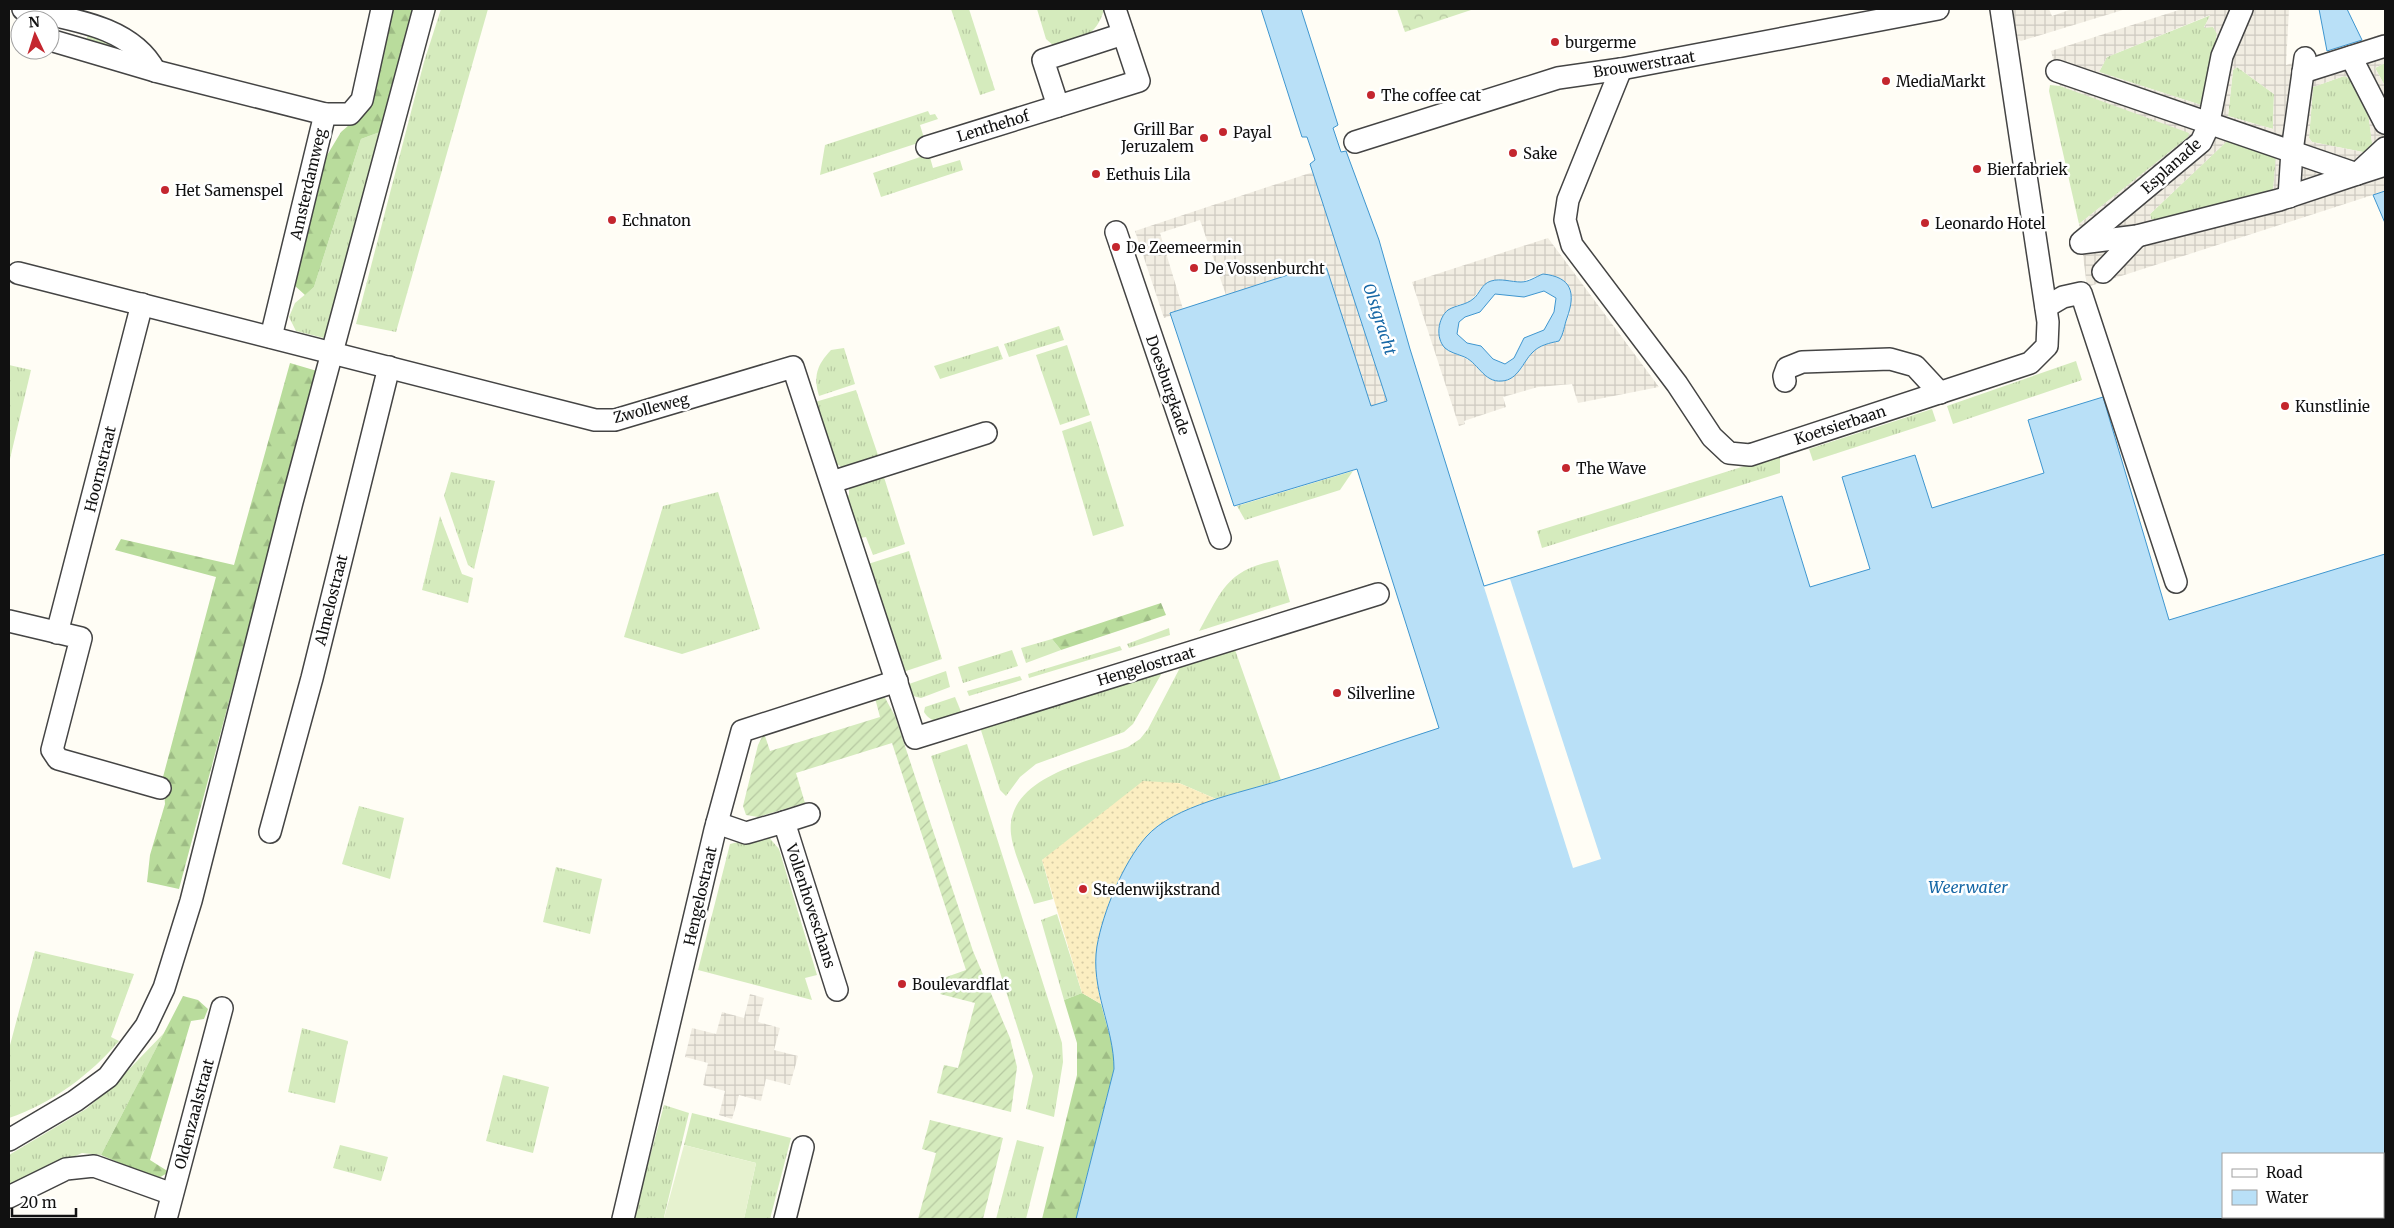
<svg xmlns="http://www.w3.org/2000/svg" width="2394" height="1228" font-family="Merriweather,serif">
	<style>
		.grass { fill: url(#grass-tufts) }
		.forest { fill: url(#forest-firs) }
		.sand { fill: url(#sand-dots) }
		.park { fill: url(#park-crowns) }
		.garden { fill: url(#garden-furrows) }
		.pitch { fill: #e6f2cf }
		.plaza { fill: url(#plaza-grid); fill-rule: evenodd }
		.water { fill: #b9e0f7; stroke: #3f96cf; fill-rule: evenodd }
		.pier { fill: #fffdf5 }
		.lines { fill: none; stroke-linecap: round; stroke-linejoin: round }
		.minor-casing { stroke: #444; stroke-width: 24 }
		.minor { stroke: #fff; stroke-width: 21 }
		.poi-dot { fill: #c4262e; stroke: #fff; stroke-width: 2 }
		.labels { text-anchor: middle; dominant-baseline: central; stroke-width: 5; stroke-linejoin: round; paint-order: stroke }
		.poi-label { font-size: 15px; fill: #111; stroke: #fff; text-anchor: start }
		.street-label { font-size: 15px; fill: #111; stroke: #fff }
		.water-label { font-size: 16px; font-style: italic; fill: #1768a6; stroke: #fff }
	</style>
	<defs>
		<pattern id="grass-tufts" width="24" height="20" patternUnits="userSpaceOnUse" patternTransform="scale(1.25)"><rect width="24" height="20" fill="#d5ebbd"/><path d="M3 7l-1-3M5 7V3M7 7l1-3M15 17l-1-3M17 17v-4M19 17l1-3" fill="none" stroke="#b6c8a1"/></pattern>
		<pattern id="forest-firs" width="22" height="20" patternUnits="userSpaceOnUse" patternTransform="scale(1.25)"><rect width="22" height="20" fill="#b9dc9c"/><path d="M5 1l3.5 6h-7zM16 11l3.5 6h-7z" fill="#9ebc85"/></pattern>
		<pattern id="sand-dots" width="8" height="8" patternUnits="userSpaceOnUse" patternTransform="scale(1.25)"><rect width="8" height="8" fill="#fbeec1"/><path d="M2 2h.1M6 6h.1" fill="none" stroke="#d6cba5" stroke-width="1.8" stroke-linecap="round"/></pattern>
		<pattern id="park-crowns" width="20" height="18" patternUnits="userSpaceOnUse" patternTransform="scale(1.25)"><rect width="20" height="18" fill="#d5ebbd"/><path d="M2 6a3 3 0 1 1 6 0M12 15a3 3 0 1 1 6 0" fill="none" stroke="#b6c8a1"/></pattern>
		<pattern id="garden-furrows" width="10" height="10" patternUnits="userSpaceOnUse" patternTransform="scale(1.25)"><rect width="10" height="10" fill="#d5ebbd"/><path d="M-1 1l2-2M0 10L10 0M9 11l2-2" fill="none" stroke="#b6c8a1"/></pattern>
		<pattern id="plaza-grid" width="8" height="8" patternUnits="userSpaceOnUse" patternTransform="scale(1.25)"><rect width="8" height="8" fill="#f1ede2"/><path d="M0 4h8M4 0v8" fill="none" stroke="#cecac1"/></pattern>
	</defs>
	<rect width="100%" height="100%" fill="#fffdf5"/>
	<g class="grass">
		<polygon points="441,9 488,9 396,332 356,324 424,62"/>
		<polygon points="951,9 969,9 995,90 980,95"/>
		<path d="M1037 9H1104C1097 37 1079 40 1054 46L1046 39Z"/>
		<polygon points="2211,15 2204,27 2213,27 2217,33 2207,99 2201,105 2099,72 2107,57"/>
		<polygon points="89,32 124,49 119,53 86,41"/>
		<polygon points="2385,63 2385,86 2375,68"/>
		<polygon points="2237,67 2274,94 2273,129 2228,116 2233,70"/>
		<path d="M2344 76C2369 83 2370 128 2373 150L2368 153 2312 142 2309 138 2313 87Z"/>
		<polygon points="2050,85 2060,86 2182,128 2189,133 2189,137 2079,224 2049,91"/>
		<polygon points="928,111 930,115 935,114 938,119 920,125 924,138 918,143 820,175 825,145"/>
		<polygon points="380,132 324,338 296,331 289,317 295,303 314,287 361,139"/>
		<polygon points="2227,141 2276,156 2273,192 2155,220 2151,219 2150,214"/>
		<polygon points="929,154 933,168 960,160 963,170 881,197 873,173"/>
		<polygon points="1059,326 1064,340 1009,357 1004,344"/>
		<polygon points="1067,345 1090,415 1060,425 1036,355"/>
		<polygon points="998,346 1003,359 940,379 934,366"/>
		<path d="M844 348 855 384 819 396C813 376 817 365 831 350Z"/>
		<polygon points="2076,361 2082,380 1953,424 1947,406"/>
		<polygon points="9,365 31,370 9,463"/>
		<polygon points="856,390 880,461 844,470 839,465 836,466 815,402"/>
		<polygon points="1932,409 1936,421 1813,461 1809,449"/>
		<polygon points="1091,421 1124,526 1093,536 1062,431"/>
		<polygon points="1780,455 1780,473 1542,548 1537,531"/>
		<polygon points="1353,471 1340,490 1245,520 1237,506"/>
		<polygon points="451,472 495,481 474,569 468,565 444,496"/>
		<polygon points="883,474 905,544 873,555 866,537 860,538 847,496 849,495 849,488 853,485"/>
		<polygon points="718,492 760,629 682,654 624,637 663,506"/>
		<polygon points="440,516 462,574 473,578 468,603 422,590"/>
		<polygon points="909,551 942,659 903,672 868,564"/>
		<path d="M1278 560 1290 602 1199 631C1223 589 1226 570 1278 560Z"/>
		<polygon points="1169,628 1170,635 1129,648 1127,644"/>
		<polygon points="1052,639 1061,650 1026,663 1021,648"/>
		<path d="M1233 644 1281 780 1216 799 1179 783 1042 860 1053 899 1034 904C1028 884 1013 853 1011 834 1005 778 1087 762 1128 747L1140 739 1148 729 1184 660Z"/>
		<polygon points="1120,646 1122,650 1029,678 1028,674"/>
		<polygon points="1012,650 1018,666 963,683 958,667"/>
		<polygon points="1167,664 1133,724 1124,732 1036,764 1020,777 1006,796 1000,790 979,724"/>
		<polygon points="946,671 950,687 921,698 913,696 909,684"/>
		<polygon points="1020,676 1022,680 969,696 967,691"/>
		<path d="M955 697 962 714C949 720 933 727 924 712L925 707Z"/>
		<polygon points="967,744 1062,1043 1063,1062 1054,1117 1026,1109 1033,1076 931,756"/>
		<polygon points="359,806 404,818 390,879 342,864"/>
		<polygon points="767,835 779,849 817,975 805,978 812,1000 698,970 730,844"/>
		<polygon points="556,867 602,879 590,934 543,922"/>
		<polygon points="1057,914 1082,993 1064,1000 1041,920"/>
		<path d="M35 951 134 974 111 1037 119 1041C90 1075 51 1104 9 1118V1049Z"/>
		<polygon points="302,1028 348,1041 335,1103 288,1092"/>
		<polygon points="164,1033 101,1155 82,1153 9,1186 9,1155 86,1109 112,1087"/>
		<polygon points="503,1075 549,1087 533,1153 486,1141"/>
		<polygon points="664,1105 689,1113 664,1217 671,1219 633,1219"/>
		<polygon points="692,1113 791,1138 770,1219 744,1219 756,1163 684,1145"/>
		<polygon points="1017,1140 1044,1147 1026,1219 996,1219"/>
		<polygon points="340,1145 388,1157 381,1181 333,1168"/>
	</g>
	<g class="forest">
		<polygon points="393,9 418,9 380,132 361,139 314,287 305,295 294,285 323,162 341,132 364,112"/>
		<polygon points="290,363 317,371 179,889 147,882 150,855 165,804 163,777 216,577 115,550 121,539 234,565"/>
		<polygon points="1161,603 1166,615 1061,650 1052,639"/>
		<polygon points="1082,993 1101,1004 1114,1052 1114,1069 1076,1219 1042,1219 1077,1075 1077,1043 1064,1000"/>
		<polygon points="183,996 198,1000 208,1009 204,1019 191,1021 150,1160 169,1172 157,1179 101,1155"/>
	</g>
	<polygon class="sand" points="1143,781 1179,783 1216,799 1165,821 1097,981 1101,1004 1082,993 1042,860"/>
	<polygon class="park" points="1397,9 1474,9 1405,32"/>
	<g class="garden">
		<polygon points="884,696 895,716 973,951 1010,1038 1017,1067 1011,1112 937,1093 944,1065 958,1068 975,1003 940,994 943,991 938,980 966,970 892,743 796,773 805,803 758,817 746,815 743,806 758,745 764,733 770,751 880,717 875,698"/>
		<polygon points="930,1120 1003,1138 983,1219 918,1219 936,1153 922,1149"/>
	</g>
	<polygon class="pitch" points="684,1145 756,1163 744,1219 664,1218"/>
	<g class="plaza">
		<polygon points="2008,9 2049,9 2052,16 2072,9 2126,9 2021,41 2016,39"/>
		<path d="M2182 9H2289L2286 65 2385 33V63L2375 68 2385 86V191L2087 287 2079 224 2188 137 2189 133 2060 86 2051 51ZM2210 15 2204 28 2213 27 2217 34 2207 99 2201 105 2099 72 2107 57ZM2237 67 2274 94 2273 129 2228 116 2233 70ZM2344 76 2349 78 2366 99 2373 150 2368 153 2312 142 2309 138 2313 87ZM2227 141 2276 156 2273 192 2155 220 2151 219 2150 214Z"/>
		<path d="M1313 172 1387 401 1371 407 1324 263 1164 318 1135 231ZM1200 220 1226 295 1183 309 1160 233Z"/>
		<path d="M1548 238 1659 387 1578 403 1572 384 1538 387 1503 397 1506 407 1464 421 1465 424 1459 426 1412 282ZM1536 276 1565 282 1572 296 1570 312 1559 341 1541 346 1532 352 1519 372 1473 362 1450 351 1441 342 1438 331 1444 315 1457 305 1470 302 1482 287 1492 280 1521 282Z"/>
		<polygon points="750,994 764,998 758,1022 780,1028 774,1050 798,1056 790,1085 766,1079 761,1101 739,1095 732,1119 719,1115 725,1091 703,1085 708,1063 685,1057 692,1028 716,1034 722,1012 744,1018"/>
	</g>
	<g class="water">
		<path d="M1261 9H1301L1338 125 1333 128 1341 152 1346 151 1379 240 1410 349 1484 586 1782 496 1810 587 1870 569 1842 477 1915 455 1932 508 2044 473 2028 420 2103 397 2169 620 2385 554V1219H1076L1114 1069C1114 1027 1090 989 1097 946 1103 912 1123 863 1146 837 1174 805 1241 793 1281 780 1334 764 1386 745 1439 728L1357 469 1234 506 1170 313 1325 263 1371 406 1387 401 1310 164 1315 160 1307 137H1302ZM2223 1154H2383V1217H2223Z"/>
		<polygon points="2319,9 2347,9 2362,40 2327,51"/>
		<polygon points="2385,191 2385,223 2373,195"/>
		<path d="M1543 274C1572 277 1576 293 1567 318 1564 326 1564 333 1559 341 1550 343 1539 345 1532 353 1523 362 1518 380 1502 381 1483 383 1478 361 1462 356 1457 354 1449 352 1445 348 1435 338 1438 318 1448 310 1456 305 1466 305 1473 299 1480 294 1481 284 1491 281 1501 278 1511 282 1521 282 1529 282 1535 277 1543 274ZM1544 291 1556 298 1554 312 1544 330 1524 338 1514 358 1505 364 1493 359 1481 346 1467 343 1457 334 1459 322 1465 317 1480 312 1495 294 1524 297Z"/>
	</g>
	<polygon class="pier" points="1510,579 1601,859 1573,868 1484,587"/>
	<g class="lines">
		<defs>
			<g id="minor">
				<path d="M23 9C67 19 131 25 155 71"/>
				<polyline points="50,40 155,71 325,114 271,337"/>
				<polyline points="2351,57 2385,123"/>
				<polyline points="1621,69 1568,200 1565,220 1572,245 1677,384 1712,437 1729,453 1750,455 2030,363 2047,346 2048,322 2001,9"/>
				<polyline points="2057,71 2357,174 2385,165"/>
				<polyline points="2303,72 2385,46"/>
				<polyline points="1058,106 1043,60 1123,34"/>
				<polyline points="325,114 350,114 362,100 382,9"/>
				<polyline points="1355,142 1558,78 1621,69 1938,9"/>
				<polyline points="927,147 1139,81 1115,9"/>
				<polyline points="2289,197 2292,151 2305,58"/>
				<polyline points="1116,232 1220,538"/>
				<polyline points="2081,242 2201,142 2208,127 2222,56 2242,9"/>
				<polyline points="2081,243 2137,236 2279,200 2357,174 2385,148"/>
				<polyline points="2103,272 2137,236"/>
				<polyline points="18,273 595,420 615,420 793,367 915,738 1378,594"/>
				<polyline points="2046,307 2063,297 2081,293 2176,582"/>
				<polyline points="1785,381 1784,376 1787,368 1802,362 1890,359 1915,366 1940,393"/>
				<polyline points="832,482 986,433"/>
				<polyline points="9,621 81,638 52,750 58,759 160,788"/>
				<polyline points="57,633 142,304"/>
				<polyline points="784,822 809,814"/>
				<polyline points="717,823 746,833 784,822 837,990"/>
				<polyline points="270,832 312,678 389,367"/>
				<polyline points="9,1140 75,1101 108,1077 146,1026 164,988 191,901 292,502 424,9"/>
				<polyline points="9,1197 66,1169 94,1166 172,1194"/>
				<polyline points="166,1219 222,1008"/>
				<polyline points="623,1219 715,830 742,731 897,681"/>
				<polyline points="785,1219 803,1147"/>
			</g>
		</defs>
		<use href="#minor" class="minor-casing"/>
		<use href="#minor" class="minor"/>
	</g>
	<g class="poi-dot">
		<circle cx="1555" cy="42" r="5"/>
		<circle cx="1886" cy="81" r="5"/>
		<circle cx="1371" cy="95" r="5"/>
		<circle cx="1223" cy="132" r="5"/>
		<circle cx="1204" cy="138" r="5"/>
		<circle cx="1513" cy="153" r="5"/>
		<circle cx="1977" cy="169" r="5"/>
		<circle cx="1096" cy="174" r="5"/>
		<circle cx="165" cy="190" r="5"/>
		<circle cx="612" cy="220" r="5"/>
		<circle cx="1925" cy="223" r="5"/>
		<circle cx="1116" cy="247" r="5"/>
		<circle cx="1194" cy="268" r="5"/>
		<circle cx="2285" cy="406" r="5"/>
		<circle cx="1566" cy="468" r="5"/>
		<circle cx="1337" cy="693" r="5"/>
		<circle cx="1083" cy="889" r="5"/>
		<circle cx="902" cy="984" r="5"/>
	</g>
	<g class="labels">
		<g class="poi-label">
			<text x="1565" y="42">burgerme</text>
			<text x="1896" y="81">MediaMarkt</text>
			<text x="1381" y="95">The coffee cat</text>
			<text x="1194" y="129" text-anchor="end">Grill Bar<tspan x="1194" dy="17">Jeruzalem</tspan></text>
			<text x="1233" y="132">Payal</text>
			<text x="1523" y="153">Sake</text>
			<text x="1987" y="169">Bierfabriek</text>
			<text x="1106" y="174">Eethuis Lila</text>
			<text x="175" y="190">Het Samenspel</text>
			<text x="622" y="220">Echnaton</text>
			<text x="1935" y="223">Leonardo Hotel</text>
			<text x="1126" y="247">De Zeemeermin</text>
			<text x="1204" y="268">De Vossenburcht</text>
			<text x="2295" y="406">Kunstlinie</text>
			<text x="1576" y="468">The Wave</text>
			<text x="1347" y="693">Silverline</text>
			<text x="1093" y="889">Stedenwijkstrand</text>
			<text x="912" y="984">Boulevardflat</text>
		</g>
		<g class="street-label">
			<text transform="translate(1644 64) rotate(-9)">Brouwerstraat</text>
			<text transform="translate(993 126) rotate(-17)">Lenthehof</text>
			<text transform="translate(2171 166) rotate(-42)">Esplanade</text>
			<text transform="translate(308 184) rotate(-77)">Amsterdamweg</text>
			<text transform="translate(1168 385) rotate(71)">Doesburgkade</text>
			<text transform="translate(651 408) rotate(-15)">Zwolleweg</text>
			<text transform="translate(1840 425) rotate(-18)">Koetsierbaan</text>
			<text transform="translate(100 469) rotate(-76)">Hoornstraat</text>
			<text transform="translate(331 600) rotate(-76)">Almelostraat</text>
			<text transform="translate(1146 666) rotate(-17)">Hengelostraat</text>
			<text transform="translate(700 896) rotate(-77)">Hengelostraat</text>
			<text transform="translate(811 906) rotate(72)">Vollenhoveschans</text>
			<text transform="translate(194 1114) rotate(-75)">Oldenzaalstraat</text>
		</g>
		<g class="water-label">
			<text transform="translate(1380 319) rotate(72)">Olstgracht</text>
			<text x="1968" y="887">Weerwater</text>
		</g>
	</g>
	<rect width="2394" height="1228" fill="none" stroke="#111111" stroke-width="20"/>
	<rect x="2222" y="1153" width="162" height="65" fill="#ffffff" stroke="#a0a0a0"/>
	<rect x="2232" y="1169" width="25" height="8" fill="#ffffff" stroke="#a0a0a0"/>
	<text x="2266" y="1178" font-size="15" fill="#111111">Road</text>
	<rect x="2232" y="1190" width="25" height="15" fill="#b9e0f7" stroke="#a0a0a0"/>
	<text x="2266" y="1203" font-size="15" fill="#111111">Water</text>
	<g transform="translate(35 35) rotate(356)"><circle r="24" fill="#ffffff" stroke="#a0a0a0"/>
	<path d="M0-4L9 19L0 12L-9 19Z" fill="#c4262e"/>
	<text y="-8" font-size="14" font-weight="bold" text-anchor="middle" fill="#111111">N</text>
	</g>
	<path d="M12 1208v8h64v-8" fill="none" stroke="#111111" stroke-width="2.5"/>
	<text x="20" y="1208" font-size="15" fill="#111111" stroke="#ffffff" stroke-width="4" paint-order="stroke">20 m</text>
</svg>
